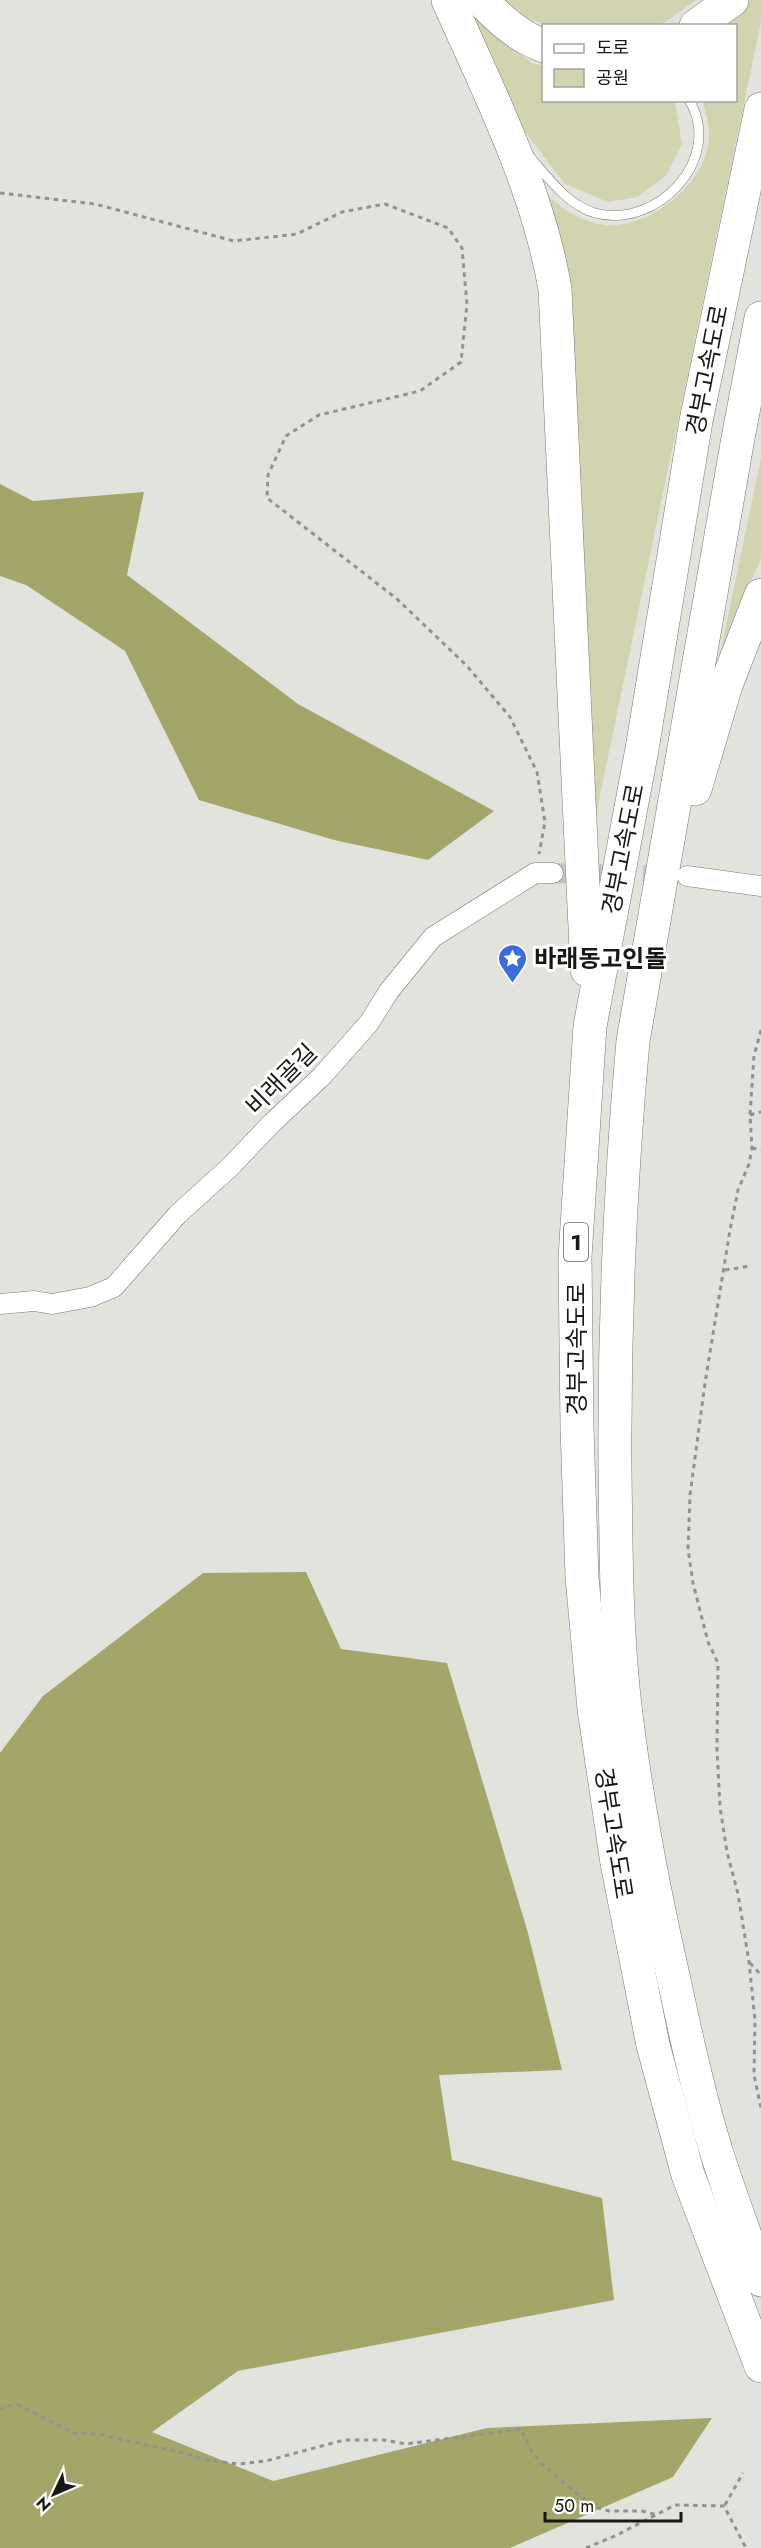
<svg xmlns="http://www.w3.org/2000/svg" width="761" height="2548" font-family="Jost,'Noto Sans KR',sans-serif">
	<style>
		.green { fill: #d2d4af }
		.forest { fill: #a4a669 }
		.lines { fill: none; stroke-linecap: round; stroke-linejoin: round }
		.street-tunnel { stroke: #c4c4c0; stroke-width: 20; stroke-dasharray: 20 10; stroke-linecap: butt }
		.lane-casing { stroke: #787874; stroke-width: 10 }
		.street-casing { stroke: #787874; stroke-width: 21 }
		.highway-casing { stroke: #787874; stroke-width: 34 }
		.path { stroke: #91918d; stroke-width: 3; stroke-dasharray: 4.5 4.5; stroke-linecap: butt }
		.lane { stroke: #fff; stroke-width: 9 }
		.street { stroke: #fff; stroke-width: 20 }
		.highway { stroke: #fff; stroke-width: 33 }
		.labels { text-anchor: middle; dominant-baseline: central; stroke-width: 6; stroke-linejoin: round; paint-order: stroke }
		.shield { fill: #fff; stroke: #5d5d5b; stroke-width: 1.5 }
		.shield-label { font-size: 22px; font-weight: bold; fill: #171715 }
		.street-label { font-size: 24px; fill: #171715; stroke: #fff }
		.poi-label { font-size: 24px; font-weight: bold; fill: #171715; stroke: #fff; text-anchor: start }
	</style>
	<rect width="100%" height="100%" fill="#e3e3de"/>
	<g class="green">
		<polygon points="505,0 696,0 666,22 654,26 547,25 529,19"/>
		<path d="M746 0H761V22L594 824 548 196C565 211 582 222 605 225 650 229 707 183 709 137 710 126 705 112 703 101L736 100V26L720 25Z"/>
		<polygon points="468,6 531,63 543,66 544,100 675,102 682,144 666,176 637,197 608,202 565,184 509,111"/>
		<polygon points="761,458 761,558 720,655"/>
	</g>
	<g class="forest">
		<polygon points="0,484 33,501 144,492 127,575 298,704 494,811 428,860 334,840 199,800 125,651 26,585 0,576"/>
		<polygon points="306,1572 341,1649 447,1663 528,1933 562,2070 439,2075 452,2160 602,2198 614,2300 238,2371 152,2432 273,2481 487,2428 712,2418 673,2477 510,2548 0,2548 0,1753 43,1696 203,1573"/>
	</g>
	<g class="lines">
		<polyline class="street-tunnel" points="553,873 672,876"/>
		<defs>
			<path id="lane" d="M529 156C548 177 567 205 595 213 656 230 725 159 689 100"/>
			<g id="street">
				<polyline points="687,876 761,886"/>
				<polyline points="0,1304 34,1301 52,1304 90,1297 114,1287 178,1214 230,1167 271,1124 322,1076 369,1023 389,991 433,937 535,873 553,873"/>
			</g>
			<g id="highway">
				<path d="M448 0C489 92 538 189 555 289L587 970"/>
				<path d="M481 0C499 19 519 37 544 46"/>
				<polyline points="696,26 732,0"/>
				<polyline points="761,109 696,421 642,749 590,1026 575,1257 577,1427 582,1577 594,1709 617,1863 653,2045 688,2175 761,2366"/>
				<path d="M761 318 738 438 633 1041C620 1184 614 1326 615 1470 616 1543 616 1624 624 1697 635 1795 654 1893 676 1989 688 2046 701 2105 719 2160 732 2200 747 2240 761 2280"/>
				<polyline points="695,789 726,685 761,595"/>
			</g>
		</defs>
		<use href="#lane" class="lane-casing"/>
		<use href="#street" class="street-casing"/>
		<use href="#highway" class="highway-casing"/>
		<g class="path">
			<polyline points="0,193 95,204 234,241 297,234 342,212 385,204 448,228 462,248 467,304 461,362 420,391 319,415 286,436 268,475 267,498 397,599 467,666 510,717 537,772 545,822 539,854"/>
			<polyline points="761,1030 754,1056 750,1115 752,1148 749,1164 738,1190 730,1230 705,1383 690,1495 688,1549 693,1583 708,1642 718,1663 717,1749 720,1807 727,1852 738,1894 749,1962 755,2020 754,2075 761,2108"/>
			<polyline points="750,1115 761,1112"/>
			<polyline points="752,1148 761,1150"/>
			<polyline points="725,1270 751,1266"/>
			<polyline points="750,1963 761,1975"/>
			<polyline points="0,2410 6,2406 18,2405 74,2433 97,2434 184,2453 206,2460 238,2464 266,2461 344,2440 384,2440 406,2444 521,2429 531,2450 543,2465 592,2506 609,2511 642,2511 657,2515"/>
			<polyline points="725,2505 743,2473"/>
			<polyline points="586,2548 617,2535 675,2505 724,2506 746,2548"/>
		</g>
		<use href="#lane" class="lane"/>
		<use href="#street" class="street"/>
		<use href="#highway" class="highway"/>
	</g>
	<defs>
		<symbol id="sight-pin" viewBox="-11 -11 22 30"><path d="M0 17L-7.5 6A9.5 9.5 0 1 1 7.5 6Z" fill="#3c6cdc" stroke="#fff"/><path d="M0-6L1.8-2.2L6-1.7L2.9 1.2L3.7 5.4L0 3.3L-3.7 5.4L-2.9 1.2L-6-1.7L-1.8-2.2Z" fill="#fff"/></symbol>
	</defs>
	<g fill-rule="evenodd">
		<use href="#sight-pin" x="496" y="942" width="33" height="45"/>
	</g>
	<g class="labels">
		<rect class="shield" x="564" y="1223" width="24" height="38" rx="4.5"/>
		<g class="shield-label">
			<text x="576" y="1242">1</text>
		</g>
		<g class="street-label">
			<text transform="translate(707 370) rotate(-79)">경부고속도로</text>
			<text transform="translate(623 849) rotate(-79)">경부고속도로</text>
			<text transform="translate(281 1079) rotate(-45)">비래골길</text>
			<text transform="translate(576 1349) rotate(-90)">경부고속도로</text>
			<text transform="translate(614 1833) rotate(81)">경부고속도로</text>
		</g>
		<g class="poi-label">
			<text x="534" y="958">바래동고인돌</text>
		</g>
	</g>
	<rect x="542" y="24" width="195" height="78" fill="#ffffff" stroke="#a2a2a1" stroke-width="1.5"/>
	<rect x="554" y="44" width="30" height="9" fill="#ffffff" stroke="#a2a2a1" stroke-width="1.5"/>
	<text x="596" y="54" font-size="18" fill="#171715">도로</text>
	<rect x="554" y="69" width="30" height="18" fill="#d2d4af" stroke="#a2a2a1" stroke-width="1.5"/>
	<text x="596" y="84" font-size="18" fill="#171715">공원</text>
	<g transform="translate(54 2494) rotate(226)" stroke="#ffffff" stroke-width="4.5" paint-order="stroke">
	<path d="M0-4.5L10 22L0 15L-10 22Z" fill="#171715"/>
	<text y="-9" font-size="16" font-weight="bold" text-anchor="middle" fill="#171715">N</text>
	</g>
	<path d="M545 2512v9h136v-9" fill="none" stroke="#171715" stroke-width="3"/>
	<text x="554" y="2512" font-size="18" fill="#171715" stroke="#ffffff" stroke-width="4.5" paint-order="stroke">50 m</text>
</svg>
